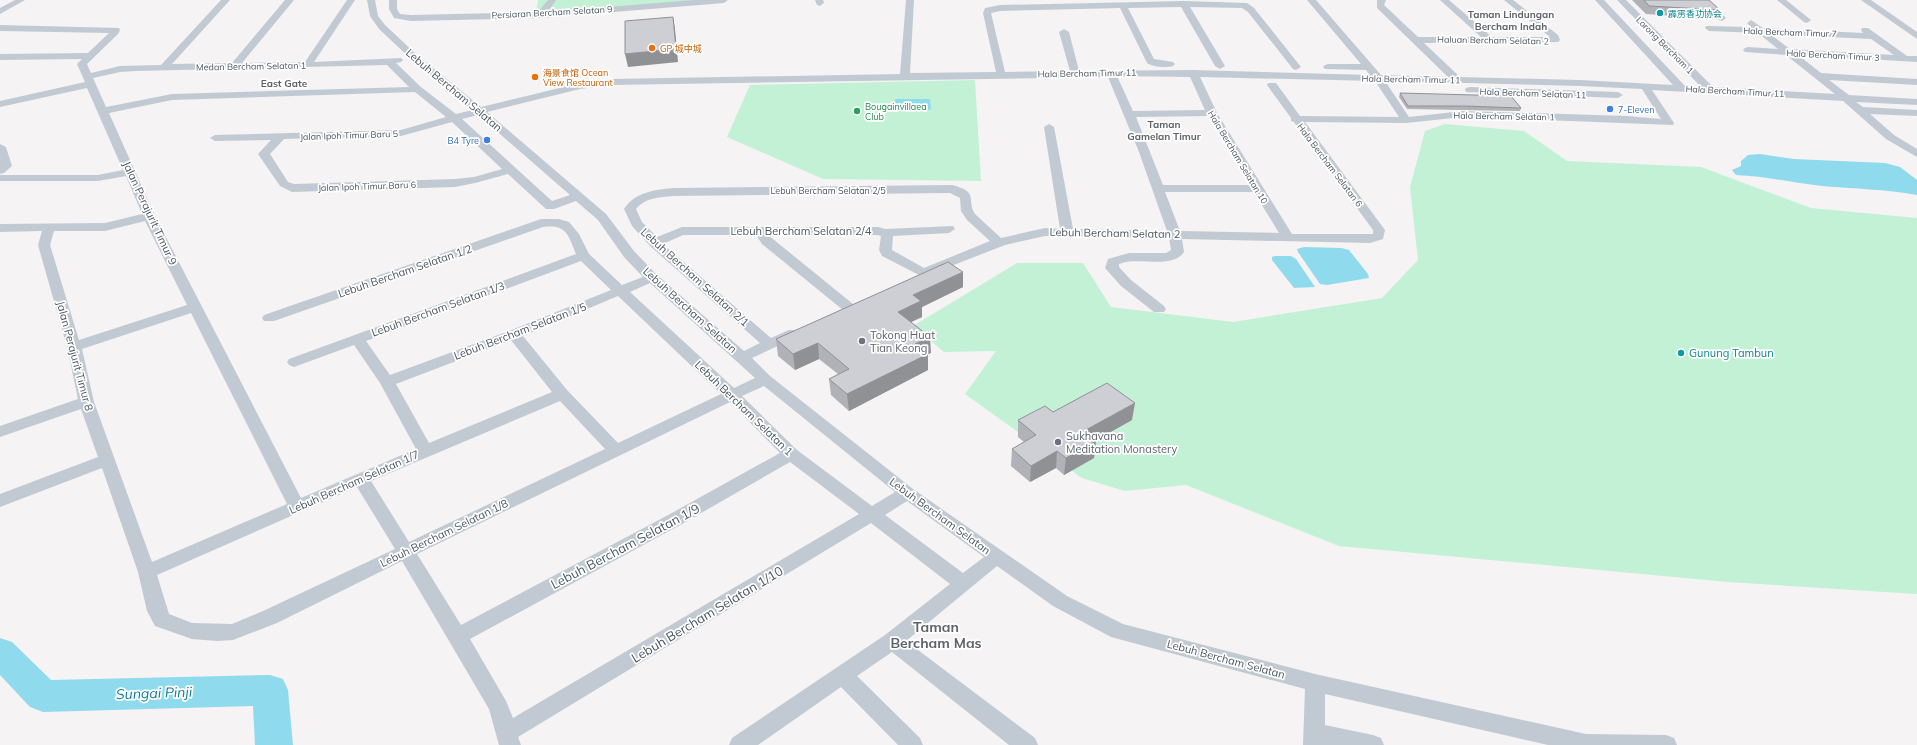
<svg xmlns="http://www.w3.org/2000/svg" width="1917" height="745" font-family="Mulish,'Noto Sans SC',sans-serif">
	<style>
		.green { fill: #c3f1d5 }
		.water { fill: #90daee }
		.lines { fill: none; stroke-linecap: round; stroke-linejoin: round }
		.river { fill: #90daee; fill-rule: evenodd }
		.minor { fill: #c1cad2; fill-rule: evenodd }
		.wall { fill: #b0b2b7 }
		.shaded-wall { fill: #909195 }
		.building { fill: #cdcfd5; stroke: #909195 }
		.culture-dot { fill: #0f9aa8; stroke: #fff; stroke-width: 1.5 }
		.food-dot { fill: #e8710a; stroke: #fff; stroke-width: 1.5 }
		.shop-dot { fill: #3f7fe0; stroke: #fff; stroke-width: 1.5 }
		.leisure-dot { fill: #2e9e5b; stroke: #fff; stroke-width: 1.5 }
		.worship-dot { fill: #6b7280; stroke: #fff; stroke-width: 1.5 }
		.labels { text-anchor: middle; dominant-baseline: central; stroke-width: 3.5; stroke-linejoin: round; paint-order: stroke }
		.far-street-label { font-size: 9px; fill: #4a5661; stroke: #fff }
		.far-culture-label { font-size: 9px; fill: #0d838f; stroke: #fff; text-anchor: start }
		.far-food-label { font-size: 9px; fill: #c56008; stroke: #fff; text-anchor: start }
		.far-leisure-label { font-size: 9px; fill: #27864d; stroke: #fff; text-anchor: start }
		.far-shop-label { font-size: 9px; fill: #366cbe; stroke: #fff; text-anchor: start }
		.far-neighbourhood-label { font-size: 10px; font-weight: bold; fill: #5f6368; stroke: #fff }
		.street-label { font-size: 11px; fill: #4a5661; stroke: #fff }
		.worship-label { font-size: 11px; fill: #5b616d; stroke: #fff; text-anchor: start }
		.culture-label { font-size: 11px; fill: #0d838f; stroke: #fff; text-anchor: start }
		.near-street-label { font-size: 13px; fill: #4a5661; stroke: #fff }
		.near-neighbourhood-label { font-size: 14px; font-weight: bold; fill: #5f6368; stroke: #fff }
		.near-water-label { font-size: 14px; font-style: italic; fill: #0c7c9b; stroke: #fff }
	</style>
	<rect width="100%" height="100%" fill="#f5f3f3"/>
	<g class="green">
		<polygon points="538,0 694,0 695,1 536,13"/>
		<polygon points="975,80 981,181 823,179 727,137 750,85"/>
		<polygon points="1445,124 1524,131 1567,161 1701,167 1811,208 1917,218 1917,594 1728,582 1339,546 1186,485 1125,491 1082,478 965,394 996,351 944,352 913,326 1017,263 1083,263 1111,307 1233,322 1382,298 1418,260 1410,187 1425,131"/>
	</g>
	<g class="water">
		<polygon points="895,99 930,99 931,109 926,111 898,112 895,110"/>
		<path d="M1760 154 1794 159 1885 163 1900 167 1917 180V195C1885 189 1854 189 1822 186 1793 183 1765 176 1736 175L1732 170 1741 166V161L1748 155Z"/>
		<polygon points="1304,247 1341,248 1349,250 1368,274 1369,278 1327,285 1320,284 1298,252 1297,249"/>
		<polygon points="1275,256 1291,256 1296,259 1315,287 1294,288 1272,260 1272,257"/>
	</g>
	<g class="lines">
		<polygon class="river" points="0,638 12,642 51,680 270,675 283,679 288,690 293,745 255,745 253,706 43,712 30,707 0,675"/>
		<g class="minor">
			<polygon points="15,0 25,0 0,14 0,8"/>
			<path d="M221 0H230L172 64 232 63 285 0H294L242 63 305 62 347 0H355L314 62 401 58 403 60 401 62 396 63 421 87 456 114 472 110 411 59 379 29 370 16 367 0H375L378 16 385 25 417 55 481 107 580 83 612 79 900 74 906 0H914L910 73 996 72 983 13 985 8 1000 5 1184 1 1247 3 1254 8 1301 67 1296 70 1293 69 1248 12 1242 8 1190 7 1225 66 1220 69 1215 66 1181 7 1128 8 1154 59 1173 62 1175 64 1173 66C1166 68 1153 67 1147 63L1120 8 1000 11 991 13 1005 72 1070 71 1059 32 1064 29 1069 32 1079 71 1193 70 1370 75 1366 70 1325 69 1323 67 1325 65 1328 64H1361L1307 0H1316L1381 75 1448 77 1377 8V0H1386L1384 5 1418 37H1481L1440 0H1449L1492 37H1550L1504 0H1513L1558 35 1560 40 1558 42 1424 43 1460 77 1580 80 1673 85 1595 0H1604L1685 86 1701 87 1617 0H1626L1713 87 1835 94 1786 55 1745 52 1743 50 1745 48 1748 47 1778 49 1758 33 1709 31 1705 28 1706 26 1751 27 1747 23 1751 20 1763 28 1863 33 1861 30 1862 28H1868L1907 56H1917V62L1798 55 1821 73 1917 79V85L1829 80 1849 95 1917 99V105L1856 102 1863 107 1917 110V116L1870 114 1894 135 1917 149V157L1886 139 1843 101 1652 90 1674 123 1673 125 1463 117 1406 123 1305 122 1385 230 1383 239 1370 243 1182 239 1184 252C1172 270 1137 256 1119 264V267L1131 280 1164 306 1166 309 1164 312H1154L1121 286 1105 268 1108 259 1129 253H1166L1171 250 1169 238 1045 236 1005 245 923 277 882 256 879 250 881 236 877 235H768L853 304 855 307 853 310H843L762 244 756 235H683L663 244 771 338 789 330H799L801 333 799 336 752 358 770 376 913 489 1067 596 1123 624 1315 674 1586 734 1666 735 1674 738 1677 745H1548L1325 694V725L1373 735 1381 738 1384 745H1303L1305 689 1111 637 1053 606 997 566 906 641 1035 738 1038 745H1009L892 652 857 676 920 738 923 745H898L841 687 758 745H729L732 738 885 635 950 584 871 523 518 737 521 745H499L489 709 402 561 277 623 233 640 217 641 192 639 155 626 147 611 138 572 102 468 0 507V494L98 457 81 409 0 437V426L78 399 67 347 38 245 42 231 0 232V224L105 223 142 214 126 176 98 181H0V175H98L123 170 87 88 0 107V101L85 82 77 64 82 59 0 60V54L88 53 109 33 0 31V25L119 28 120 30 118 34 87 64 91 73 120 66 161 65ZM1770 34 1871 39 1894 55 1790 49ZM387 65 409 87 172 94 106 107 93 78 120 72 136 71ZM1117 76 1190 77 1205 110 1133 111ZM1108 77 1139 152 1167 231 1073 229 1054 127 1049 124 1044 127 1060 229 1045 228 1001 238 975 214C966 200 980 192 952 185L673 188C654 190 635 192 624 209L632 226 650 246 760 343 744 351 657 275 634 251 606 214 487 112 580 89 612 85ZM1200 77 1375 81 1399 117 1300 116 1276 83H1268L1267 85 1291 118V121L1294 122 1373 230V234H1292L1217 113ZM1385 81 1580 86 1642 89 1661 119 1627 116 1463 111 1409 117ZM415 92 446 117 401 130 215 135 210 138 215 141 271 140 258 154 280 186 292 192 455 187 475 183 508 174 546 209H554L576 201 598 220 624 257 643 277 622 285 589 254 579 234 569 222 559 219H541L264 315 262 318 264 321H274L543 227C567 224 568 235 576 254L289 359 287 362 289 365 294 367 354 345 380 383 416 449 301 498 155 216 109 113 172 100ZM478 115 570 195 552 201 462 119ZM1209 116 1250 185H1163L1136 117ZM452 122 502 169 474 177 455 179 294 184 288 182 270 154 284 139 401 136ZM1165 192H1254L1279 233 1180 231ZM950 193 960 198 961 211 967 220 990 241 924 268 892 250 893 236 949 233 955 229 953 226 885 229 878 227H682L657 237 642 222 636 209C645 198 659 197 673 196ZM145 221 187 305 79 340 50 245 54 231H105ZM581 261 611 290 509 331 390 375 366 341ZM650 283 755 378 734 388 630 292ZM618 296 721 394 618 443 567 390 523 336ZM191 313 287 504 152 562 94 402 82 349ZM511 340 552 392 429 443 396 384ZM764 386 895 492 872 506 797 450 742 396ZM560 401 605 449 409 542 371 481ZM730 402 780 453 670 514 461 625 417 554ZM790 462 859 514 513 718 506 701 470 639 682 524ZM357 487 395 549 263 611 232 624 192 623 169 614 157 575ZM907 501 984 557 963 573 885 515Z"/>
			<polygon points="389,0 397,0 397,9 400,14 411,15 538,12 548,0 556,0 548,12 693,0 728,0 724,3 541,18 411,21 394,18 389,9"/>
			<polygon points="815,0 823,0 824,3 820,6 817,5"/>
			<polygon points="1698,0 1707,0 1726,18 1722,21 1719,20"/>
			<polygon points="1777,0 1786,0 1811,20 1807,23 1804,22"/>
			<polygon points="1861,0 1871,0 1917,32 1917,39"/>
			<polygon points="1470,87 1618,92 1623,95 1618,98 1466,92 1465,90 1466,88"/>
			<polygon points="0,144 6,147 12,166 4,173 0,174"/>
		</g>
	</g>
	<g class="wall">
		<polygon points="1632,0 1709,0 1720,10 1716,19 1646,14"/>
		<polygon points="1400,93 1521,108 1520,111 1463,110 1407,109 1399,97"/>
		<polygon points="963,272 963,287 922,307 922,317 911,322 931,353 928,354 928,370 849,411 831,395 829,379 838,374 819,359 795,370 778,356 776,339"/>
		<polygon points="1053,412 1132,420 1096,440 1094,458 1064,475 1056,468 1030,482 1011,466 1012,449 1024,442 1018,437 1018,420"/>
	</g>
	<g class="shaded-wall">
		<polygon points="673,17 675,29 678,62 628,67 625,54"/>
		<polygon points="963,272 963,287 922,307 922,317 898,328 898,312 913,295"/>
		<polygon points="930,337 931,353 928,354 928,370 849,411 847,394 915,344"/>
		<polygon points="818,343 819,359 795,370 793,354"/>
		<polygon points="1135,403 1132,420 1082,448 1084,431"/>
		<polygon points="1096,441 1094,458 1064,475 1066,458"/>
		<polygon points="1057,451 1056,468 1030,482 1031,466"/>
	</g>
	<g class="building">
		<polygon points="1644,0 1709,0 1720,10 1649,6"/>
		<polygon points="673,17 676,49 625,54 625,21"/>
		<polygon points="1400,93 1511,96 1521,108 1464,106 1408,106"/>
		<polygon points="948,262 963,272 913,295 921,301 898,312 930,337 915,344 928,354 847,394 829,379 849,369 818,343 793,354 776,339"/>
		<polygon points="1107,383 1135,403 1084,431 1096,441 1066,458 1057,451 1031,466 1012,449 1036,435 1018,420 1045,406 1053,412"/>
	</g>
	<g class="culture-dot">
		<circle cx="1660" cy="13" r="4"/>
		<circle cx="1681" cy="353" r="4"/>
	</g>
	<g class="food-dot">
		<circle cx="652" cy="48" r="4"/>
		<circle cx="535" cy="77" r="4"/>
	</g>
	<g class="shop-dot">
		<circle cx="1610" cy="109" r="4"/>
		<circle cx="487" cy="140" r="4"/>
	</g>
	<circle class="leisure-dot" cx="857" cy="111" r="4"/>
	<g class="worship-dot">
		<circle cx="862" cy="341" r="4"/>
		<circle cx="1058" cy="442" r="4"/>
	</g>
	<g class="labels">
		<g class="far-street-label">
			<text transform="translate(552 12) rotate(-3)">Persiaran Bercham Selatan 9</text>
			<text transform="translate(1790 32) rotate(2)">Hala Bercham Timur 7</text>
			<text transform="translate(1493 40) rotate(1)">Haluan Bercham Selatan 2</text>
			<text transform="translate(1665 45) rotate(45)">Lorong Bercham 1</text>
			<text transform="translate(1833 55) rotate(3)">Hala Bercham Timur 3</text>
			<text transform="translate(251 66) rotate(-1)">Medan Bercham Selatan 1</text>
			<text transform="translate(1087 73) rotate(-1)">Hala Bercham Timur 11</text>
			<text transform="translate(1411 79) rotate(1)">Hala Bercham Timur 11</text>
			<text transform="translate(1735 91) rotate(3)">Hala Bercham Timur 11</text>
			<text transform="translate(1533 93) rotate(2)">Hala Bercham Selatan 11</text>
			<text transform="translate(1504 116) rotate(1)">Hala Bercham Selatan 1</text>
			<text transform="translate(349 135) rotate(-2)">Jalan Ipoh Timur Baru 5</text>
			<text transform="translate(1238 157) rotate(59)">Hala Bercham Selatan 10</text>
			<text transform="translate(1330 165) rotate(53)">Hala Bercham Selatan 6</text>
			<text transform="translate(367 186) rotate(-2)">Jalan Ipoh Timur Baru 6</text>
			<text x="828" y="190">Lebuh Bercham Selatan 2/5</text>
		</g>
		<g class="far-culture-label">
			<text x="1668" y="13">霹雳香功协会</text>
		</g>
		<g class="far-food-label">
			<text x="660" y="48">GP 城中城</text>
			<text x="543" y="72">海景食馆 Ocean<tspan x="543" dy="10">View Restaurant</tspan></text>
		</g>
		<g class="far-leisure-label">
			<text x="865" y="106">Bougainvillaea<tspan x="865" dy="10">Club</tspan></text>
		</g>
		<g class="far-shop-label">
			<text x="1618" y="109">7-Eleven</text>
			<text x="479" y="140" text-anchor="end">B4 Tyre</text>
		</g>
		<g class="far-neighbourhood-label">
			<text x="1511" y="14">Taman Lindungan<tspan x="1511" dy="12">Bercham Indah</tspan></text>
			<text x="284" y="83">East Gate</text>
			<text x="1164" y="124">Taman<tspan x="1164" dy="12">Gamelan Timur</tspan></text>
		</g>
		<g class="street-label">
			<text transform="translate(454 90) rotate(40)">Lebuh Bercham Selatan</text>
			<text transform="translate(150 213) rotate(65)">Jalan Perajurit Timur 9</text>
			<text x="801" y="231">Lebuh Bercham Selatan 2/4</text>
			<text transform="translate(1115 233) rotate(1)">Lebuh Bercham Selatan 2</text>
			<text transform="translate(405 271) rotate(-19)">Lebuh Bercham Selatan 1/2</text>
			<text transform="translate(695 277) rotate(42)">Lebuh Bercham Selatan 2/1</text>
			<text transform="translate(438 309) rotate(-20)">Lebuh Bercham Selatan 1/3</text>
			<text transform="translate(690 310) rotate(42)">Lebuh Bercham Selatan</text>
			<text transform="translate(520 331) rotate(-21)">Lebuh Bercham Selatan 1/5</text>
			<text transform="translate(75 356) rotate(75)">Jalan Perajurit Timur 8</text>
			<text transform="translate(744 408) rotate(44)">Lebuh Bercham Selatan 1</text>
			<text transform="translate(354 482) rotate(-24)">Lebuh Bercham Selatan 1/7</text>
			<text transform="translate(940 516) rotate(36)">Lebuh Bercham Selatan</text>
			<text transform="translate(444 533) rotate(-26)">Lebuh Bercham Selatan 1/8</text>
			<text transform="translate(1226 659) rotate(15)">Lebuh Bercham Selatan</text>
		</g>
		<g class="worship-label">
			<text x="870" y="335">Tokong Huat<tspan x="870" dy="13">Tian Keong</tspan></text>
			<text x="1066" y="436">Sukhavana<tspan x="1066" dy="13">Meditation Monastery</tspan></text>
		</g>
		<g class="culture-label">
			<text x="1689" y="353">Gunung Tambun</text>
		</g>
		<g class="near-street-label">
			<text transform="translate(625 546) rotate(-28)">Lebuh Bercham Selatan 1/9</text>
			<text transform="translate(707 614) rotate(-31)">Lebuh Bercham Selatan 1/10</text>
		</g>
		<g class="near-neighbourhood-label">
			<text x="936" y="627">Taman<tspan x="936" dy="16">Bercham Mas</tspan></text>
		</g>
		<g class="near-water-label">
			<text transform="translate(154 693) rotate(-2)">Sungai Pinji</text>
		</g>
	</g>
</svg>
